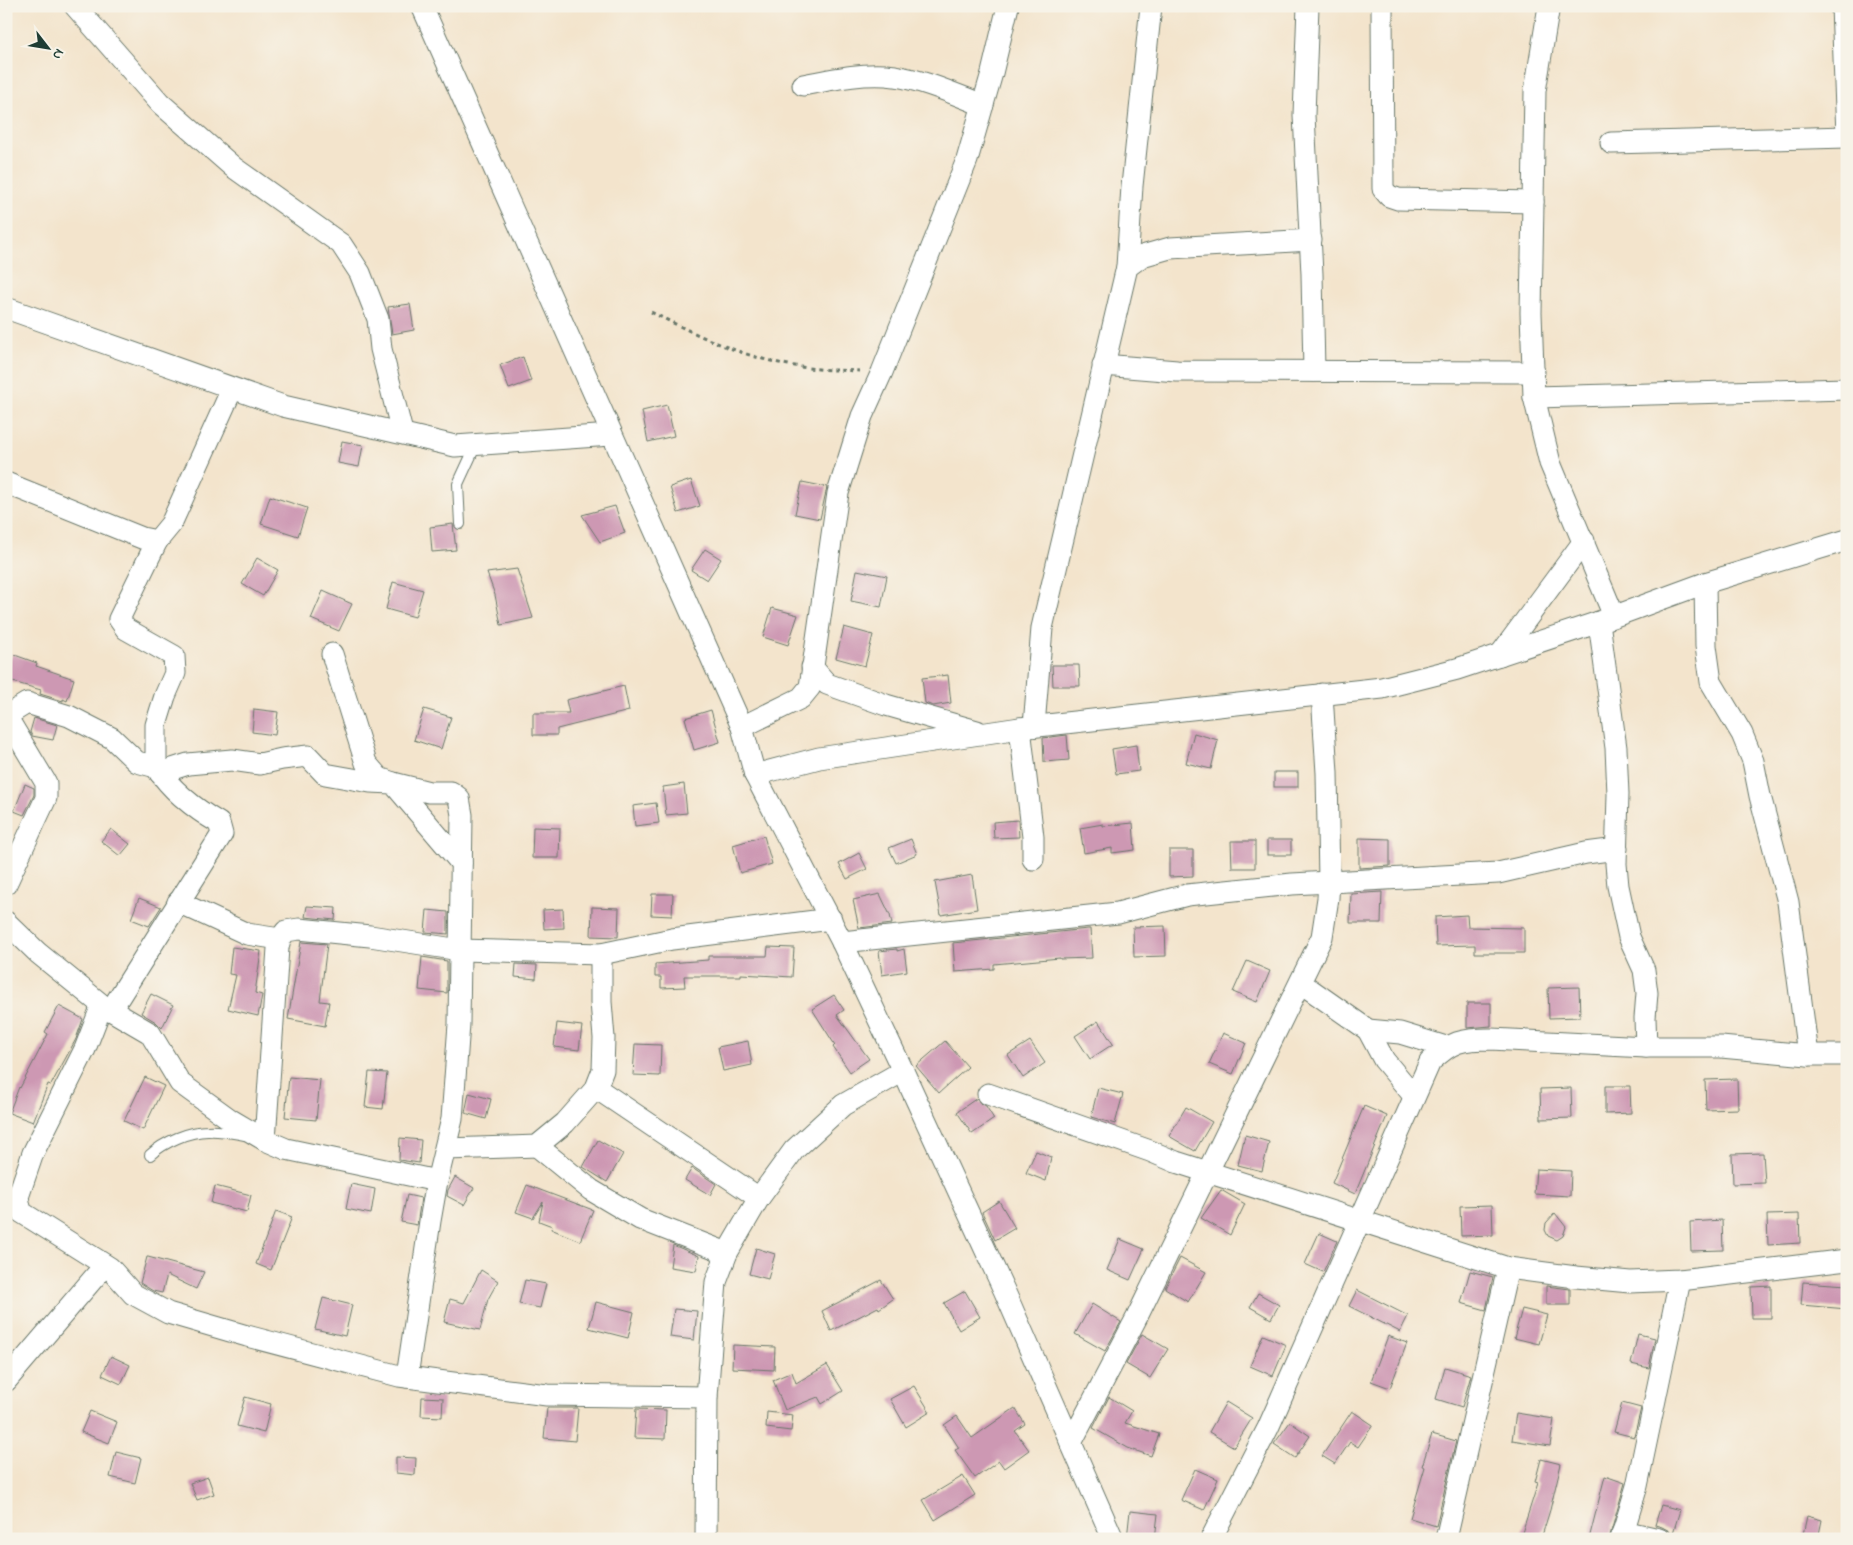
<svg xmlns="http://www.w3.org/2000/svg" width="1853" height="1545" font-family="'Indie Flower',sans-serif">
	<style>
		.building { fill: #cd98b3 }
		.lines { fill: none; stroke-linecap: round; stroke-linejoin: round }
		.lane-casing { stroke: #697769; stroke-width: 12 }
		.street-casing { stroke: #697769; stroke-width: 23 }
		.path { stroke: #697769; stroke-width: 3; stroke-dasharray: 4 4; stroke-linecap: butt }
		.lane { stroke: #fff; stroke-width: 10 }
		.street { stroke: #fff; stroke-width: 21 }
	</style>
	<rect width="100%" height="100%" fill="#f7f3e8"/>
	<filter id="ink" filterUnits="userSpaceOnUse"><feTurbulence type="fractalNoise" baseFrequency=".02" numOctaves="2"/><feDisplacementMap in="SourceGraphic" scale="10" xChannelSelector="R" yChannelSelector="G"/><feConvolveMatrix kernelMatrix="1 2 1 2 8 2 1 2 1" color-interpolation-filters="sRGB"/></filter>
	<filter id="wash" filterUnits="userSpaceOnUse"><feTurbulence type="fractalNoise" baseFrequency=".0096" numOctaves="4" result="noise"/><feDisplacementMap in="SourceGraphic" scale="20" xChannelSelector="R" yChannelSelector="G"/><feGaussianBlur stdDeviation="1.12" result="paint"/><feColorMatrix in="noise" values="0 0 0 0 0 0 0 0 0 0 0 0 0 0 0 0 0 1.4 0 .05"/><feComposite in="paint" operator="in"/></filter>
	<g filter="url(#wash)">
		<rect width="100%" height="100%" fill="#f3e4cc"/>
		<g id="blocks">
			<g class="building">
				<polygon points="410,304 414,330 392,334 388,307"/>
				<polygon points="523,357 531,381 509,389 500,365"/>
				<polygon points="667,405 674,436 648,442 642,411"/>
				<polygon points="342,441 363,445 359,467 338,463"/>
				<polygon points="691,480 700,506 678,513 670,487"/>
				<polygon points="802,482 827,487 820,519 795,514"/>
				<polygon points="270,496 307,508 298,536 261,524"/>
				<polygon points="615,506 625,533 600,542 582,515"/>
				<polygon points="453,524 456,550 432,552 430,527"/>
				<polygon points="705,549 721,559 707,580 691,570"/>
				<polygon points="257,558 278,570 263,596 242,584"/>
				<polygon points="517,569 533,618 501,625 495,595 487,573"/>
				<polygon points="857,570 887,576 881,607 851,601"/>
				<polygon points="393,582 423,590 415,617 386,609"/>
				<polygon points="323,591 352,604 339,631 311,619"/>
				<polygon points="772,608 798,615 788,645 763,637"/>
				<polygon points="844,627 873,635 865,666 836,658"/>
				<polygon points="12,654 37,663 36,666 74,679 67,701 63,699 63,701 40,694 41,690 6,680 6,672"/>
				<polygon points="1052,665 1079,665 1080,686 1053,686"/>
				<polygon points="948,675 951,703 933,706 925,703 922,678"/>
				<polygon points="624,686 629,711 557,729 557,735 533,735 533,713 569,713 566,700"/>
				<polygon points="254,709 278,712 275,735 252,732"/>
				<polygon points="424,709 451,717 441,749 414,740"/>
				<polygon points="711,710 720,742 694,750 685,718"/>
				<polygon points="34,718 57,725 53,740 32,736 30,732"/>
				<polygon points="1194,733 1218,740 1211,769 1186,763"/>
				<polygon points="1067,735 1069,760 1044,762 1043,738"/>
				<polygon points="1136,745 1139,771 1116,774 1112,749"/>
				<rect x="1274" y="772" width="24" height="15"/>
				<polygon points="25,784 34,788 34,795 24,815 14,811"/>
				<polygon points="684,784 687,813 666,815 663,787"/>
				<polygon points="656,803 659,823 635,826 633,806"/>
				<polygon points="1018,820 1019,837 994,838 993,822"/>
				<polygon points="1133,823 1135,850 1112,853 1112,848 1084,853 1080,828 1103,824 1103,826"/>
				<polygon points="533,827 560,828 559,858 532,858"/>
				<polygon points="111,829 130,844 120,856 101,841"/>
				<polygon points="764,836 772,864 740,873 733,845"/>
				<polygon points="1359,838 1390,839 1390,866 1359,868"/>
				<polygon points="911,839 917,854 896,863 889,848"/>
				<rect x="1267" y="840" width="24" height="15"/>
				<polygon points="1231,841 1255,841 1255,868 1232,868"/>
				<polygon points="1169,850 1193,850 1193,876 1169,877"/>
				<polygon points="859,853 867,869 847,879 839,864"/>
				<polygon points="972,875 977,909 941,915 935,882"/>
				<polygon points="1382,892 1381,923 1350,923 1351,894"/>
				<polygon points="652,894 673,894 672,916 651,915"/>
				<polygon points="880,894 890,915 892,924 859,928 853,900"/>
				<polygon points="139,898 161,907 149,926 131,919"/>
				<polygon points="307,906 336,908 335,920 305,917"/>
				<polygon points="592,907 619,908 618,937 591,936"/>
				<polygon points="563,909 564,928 544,929 543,910"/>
				<polygon points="427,910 448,912 448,934 425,932"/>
				<polygon points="1467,915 1468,927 1524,928 1524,953 1475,953 1475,945 1436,946 1435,917"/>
				<polygon points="1165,926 1166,956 1134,957 1133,927"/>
				<polygon points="1088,929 1090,929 1092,958 1060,959 1060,958 994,964 994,969 955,972 953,943"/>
				<polygon points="301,942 327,944 320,1001 329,1002 325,1026 288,1019"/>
				<polygon points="232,947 261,951 255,993 262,995 258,1016 228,1009 236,975 229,974"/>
				<polygon points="768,947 794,948 792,977 741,974 741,976 684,976 685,987 661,988 661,977 655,977 655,964 708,960 708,956 767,956"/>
				<polygon points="897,949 897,951 904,949 907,971 882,975 879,951"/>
				<polygon points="422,957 447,961 447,993 419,990"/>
				<polygon points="1247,961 1270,971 1257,1002 1233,992"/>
				<polygon points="516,964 537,965 536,979 515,977"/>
				<polygon points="1579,987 1580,1017 1549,1018 1548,988"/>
				<polygon points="151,994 173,1005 162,1028 156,1022 141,1013"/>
				<polygon points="834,995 844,1010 837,1015 869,1059 850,1072 833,1047 835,1045 812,1009"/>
				<polygon points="1467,1003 1491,1003 1491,1026 1467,1028"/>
				<polygon points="59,1006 83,1019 76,1039 51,1085 48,1084 33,1122 9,1113 19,1087 20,1088 48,1034 45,1032"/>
				<polygon points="1098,1021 1113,1044 1090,1059 1075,1036"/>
				<polygon points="557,1023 582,1026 579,1050 554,1047"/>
				<polygon points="1223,1033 1246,1043 1233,1074 1209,1064"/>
				<polygon points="748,1041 752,1065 723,1071 718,1047"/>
				<polygon points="945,1041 968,1067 939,1093 916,1066"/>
				<polygon points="1030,1041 1045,1063 1023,1078 1008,1055"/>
				<polygon points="635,1044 661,1045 660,1076 633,1075"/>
				<polygon points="369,1072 387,1073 383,1109 365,1107"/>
				<polygon points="145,1077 164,1086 143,1130 124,1121"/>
				<polygon points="289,1077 320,1080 316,1120 285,1117"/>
				<polygon points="1737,1079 1738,1109 1706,1110 1705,1080"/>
				<polygon points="1605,1086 1630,1086 1631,1113 1605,1114"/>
				<polygon points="1098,1088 1123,1094 1115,1124 1091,1117"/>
				<polygon points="1571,1088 1572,1118 1541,1119 1540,1089"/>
				<polygon points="469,1093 491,1099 486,1119 465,1113"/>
				<polygon points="977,1098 979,1102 986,1106 994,1119 972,1134 957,1112"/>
				<polygon points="1364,1106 1387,1116 1355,1194 1332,1183"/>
				<polygon points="1186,1107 1212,1122 1195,1151 1169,1136"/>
				<polygon points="1245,1135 1269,1142 1262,1171 1238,1165"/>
				<polygon points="400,1138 421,1140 419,1163 399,1160"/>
				<polygon points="598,1140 623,1154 607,1182 583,1167"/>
				<polygon points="1036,1151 1051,1157 1046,1181 1026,1173"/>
				<polygon points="1763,1153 1765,1183 1733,1184 1732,1154"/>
				<polygon points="692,1168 716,1184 710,1195 685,1180"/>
				<polygon points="1536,1169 1571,1171 1570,1196 1534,1194"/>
				<polygon points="455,1177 474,1188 464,1205 447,1196 448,1190"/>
				<polygon points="351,1184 375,1189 371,1214 346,1209"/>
				<polygon points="527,1185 593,1210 580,1241 551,1229 552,1226 539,1221 543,1202 533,1218 516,1212"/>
				<polygon points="215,1186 251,1195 247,1212 211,1203"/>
				<polygon points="1221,1190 1245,1204 1230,1235 1201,1218"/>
				<polygon points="407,1195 421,1198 417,1225 401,1222"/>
				<polygon points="999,1201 1015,1228 995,1240 982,1212"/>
				<polygon points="1492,1205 1493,1235 1461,1236 1460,1206"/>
				<polygon points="276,1211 292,1217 271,1270 256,1264"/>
				<polygon points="1555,1213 1566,1227 1563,1236 1557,1240 1548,1236 1545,1230 1546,1223"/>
				<polygon points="1799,1214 1800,1243 1768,1245 1767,1215"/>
				<polygon points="1722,1220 1723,1250 1691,1251 1690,1222"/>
				<polygon points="1319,1233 1337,1241 1323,1272 1305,1264"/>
				<polygon points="1120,1239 1144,1249 1130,1280 1107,1270"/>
				<polygon points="673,1245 699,1256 696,1271 670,1267"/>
				<polygon points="756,1248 775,1254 768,1279 749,1274"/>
				<polygon points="147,1257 148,1257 204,1272 196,1289 167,1275 162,1293 153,1291 140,1283"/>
				<polygon points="1180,1258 1206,1272 1188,1302 1165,1288"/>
				<polygon points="481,1270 498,1281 488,1299 480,1330 444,1322 450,1299 464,1303"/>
				<polygon points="1470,1271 1493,1277 1486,1310 1461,1303"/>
				<polygon points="525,1280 546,1284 540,1308 519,1304"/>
				<polygon points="881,1280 893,1299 879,1309 878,1307 831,1331 822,1311"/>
				<polygon points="1803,1282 1847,1285 1847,1309 1801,1305"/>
				<polygon points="1546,1286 1570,1289 1570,1305 1546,1305"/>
				<polygon points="1771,1286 1771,1318 1752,1318 1751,1287"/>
				<polygon points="1357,1290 1408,1316 1400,1332 1349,1306"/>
				<polygon points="965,1291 980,1317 959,1330 944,1303"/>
				<polygon points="1258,1293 1279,1305 1271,1319 1250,1307"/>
				<polygon points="323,1298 352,1305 345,1336 315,1329"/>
				<polygon points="596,1302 634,1312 628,1338 589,1328"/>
				<polygon points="1092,1304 1121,1322 1105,1351 1075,1334"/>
				<polygon points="674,1309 697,1311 694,1340 670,1337"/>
				<polygon points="1522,1309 1547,1315 1539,1344 1514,1338"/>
				<polygon points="1142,1334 1168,1349 1150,1378 1126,1364"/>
				<polygon points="1638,1334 1655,1338 1649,1368 1631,1364"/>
				<polygon points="1263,1335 1286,1345 1273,1376 1250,1366"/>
				<polygon points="1388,1336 1407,1343 1390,1388 1371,1381"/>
				<polygon points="733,1345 775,1347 774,1370 732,1368"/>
				<polygon points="111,1356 130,1365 121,1384 102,1375"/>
				<polygon points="827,1365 843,1391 822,1404 818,1397 785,1410 773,1380 792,1372 796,1383"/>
				<polygon points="1445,1367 1471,1375 1462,1407 1436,1399"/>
				<polygon points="914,1386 930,1412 906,1427 890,1399"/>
				<polygon points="245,1397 271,1404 264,1433 237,1426"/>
				<polygon points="422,1397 443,1398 442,1417 421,1416"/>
				<polygon points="1109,1397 1132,1411 1125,1423 1159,1434 1151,1456 1128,1448 1093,1428"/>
				<polygon points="1226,1402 1252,1418 1234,1447 1209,1432"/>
				<polygon points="1622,1403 1641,1408 1634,1437 1614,1432"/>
				<polygon points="547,1408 578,1408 575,1441 544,1438"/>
				<polygon points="1015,1408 1025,1424 1015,1431 1029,1450 1004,1468 999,1461 975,1478 955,1450 959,1448 944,1425 957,1416 972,1438"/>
				<polygon points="636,1409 666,1410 665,1439 634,1438"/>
				<polygon points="90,1411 117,1422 109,1443 81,1432"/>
				<polygon points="1352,1411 1373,1425 1358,1447 1350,1442 1335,1464 1322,1456"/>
				<polygon points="767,1412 793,1415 791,1431 766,1428"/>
				<polygon points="1516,1413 1554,1419 1550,1446 1512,1440"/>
				<polygon points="1290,1422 1310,1436 1295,1458 1274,1444"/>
				<polygon points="1432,1434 1456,1441 1436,1526 1410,1518 1425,1467 1422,1466"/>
				<polygon points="116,1452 141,1458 135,1483 110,1477"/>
				<polygon points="396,1457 416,1458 415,1475 396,1473"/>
				<polygon points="1541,1459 1561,1464 1550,1510 1541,1539 1520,1539 1538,1483 1535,1482"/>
				<polygon points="1195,1469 1218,1479 1204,1510 1181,1500"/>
				<polygon points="963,1476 975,1495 935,1520 923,1500"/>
				<polygon points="1605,1476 1625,1483 1609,1539 1589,1539"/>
				<polygon points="208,1477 214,1494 197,1500 190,1483"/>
				<polygon points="1661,1505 1680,1510 1673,1533 1662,1527 1655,1525"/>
				<polygon points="1130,1511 1158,1514 1155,1539 1127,1539"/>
				<polygon points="1807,1516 1822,1520 1818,1539 1802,1539"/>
			</g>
		</g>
	</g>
	<g filter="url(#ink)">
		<use href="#blocks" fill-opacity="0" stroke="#697769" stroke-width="1"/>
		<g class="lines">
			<defs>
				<g id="lane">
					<polyline points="460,524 458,484 476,445"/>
					<path d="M150 1155C164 1142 189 1131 208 1131 220 1130 233 1133 245 1135"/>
				</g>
				<g id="street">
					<polyline points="75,6 160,103 233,167 341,244 360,273 378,319 381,349 402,432"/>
					<polyline points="422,6 742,727 755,775 842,942 903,1071 1004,1290 1113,1539"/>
					<polyline points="1308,6 1304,115 1312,274 1314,371"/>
					<polyline points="1382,6 1383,189 1389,196 1398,199 1533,202"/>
					<polyline points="1549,6 1535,91 1531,313 1534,397 1550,463 1614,616"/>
					<polyline points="1842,6 1847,135"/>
					<path d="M803 85C833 79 864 72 895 76 926 81 954 94 983 105"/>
					<polyline points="1611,143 1847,137"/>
					<polyline points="1127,267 1132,186 1151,6"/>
					<polyline points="6,308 283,406 455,446 611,435"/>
					<polyline points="1103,365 1177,371 1534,372"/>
					<polyline points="1534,397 1847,389"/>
					<polyline points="6,483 142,538 157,541 171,524 232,389"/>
					<polyline points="1705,583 1706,646 1711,682 1742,734 1753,761 1760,796 1788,902 1808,1055"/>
					<polyline points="1599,622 1616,748 1618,794 1616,864 1618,886 1629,937 1644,970 1647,993 1645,1018 1646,1047"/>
					<polyline points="332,654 366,763 379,778 393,783 429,792 451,792 459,798 462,815 459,1024 452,1119 437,1181 430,1221 407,1377"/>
					<polyline points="1500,655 1584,541"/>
					<polyline points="812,667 827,684 886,705 977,731"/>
					<polyline points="6,716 27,703 69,716 112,738 137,762 156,767 156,725 165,696 175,673 174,656 126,629 119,619 157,541"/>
					<polyline points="6,716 46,783 46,798 6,884"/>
					<polyline points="1034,726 1042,628 1127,267 1142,256 1170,248 1311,240"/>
					<polyline points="742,727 801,698 810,687 838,493 862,416 882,372 967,160 992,73 1008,6"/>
					<polyline points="1020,728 1033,837 1033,859"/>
					<polyline points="160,773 188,764 232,760 260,764 282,759 308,756 325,774 370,782 393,783 461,863"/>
					<polyline points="755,775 819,758 1020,728 1382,688 1457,669 1599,622 1705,583 1847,540"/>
					<polyline points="178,902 247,934 280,939"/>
					<polyline points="6,922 38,953 102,1005 150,1033 180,1083 231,1120 265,1140 286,1149 437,1181"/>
					<polyline points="842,942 1118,913 1187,895 1292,884 1498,873 1586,853 1617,849"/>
					<polyline points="1301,983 1368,1030 1384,1060 1414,1096"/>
					<polyline points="102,1005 85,1049 33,1153 18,1197 21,1212 110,1268 133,1294 168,1313 247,1336 399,1376 547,1395 707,1397"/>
					<path d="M111 1010 222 834 219 823C195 809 172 791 156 767"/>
					<polyline points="1368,1030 1400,1033 1446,1047"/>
					<polyline points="596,1088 759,1198"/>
					<polyline points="988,1094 1150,1151 1176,1162 1508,1268 1576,1277 1630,1282 1680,1280 1847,1260"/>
					<polyline points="265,1140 278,948 280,939 286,931 299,929 370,936 460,950 601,954 672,939 831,919"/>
					<polyline points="537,1146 591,1190 640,1219 727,1253"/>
					<polyline points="446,1149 537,1146 565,1123 596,1088 603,1070 604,1038 601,1002 601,954"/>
					<polyline points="6,1381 105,1265"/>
					<polyline points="1071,1443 1137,1317 1322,937 1328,898 1329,881 1327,773 1322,694"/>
					<polyline points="1623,1531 1659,1539"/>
					<polyline points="706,1539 707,1397 716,1282 727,1253 759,1198 794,1150 843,1105 903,1071"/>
					<path d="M1211 1539 1268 1428 1430 1062C1452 1041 1461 1039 1491 1039L1646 1047H1721L1808 1055H1847"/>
					<polyline points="1446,1539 1508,1268"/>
					<polyline points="1621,1539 1637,1486 1680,1280"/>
				</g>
			</defs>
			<use href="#lane" class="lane-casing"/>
			<use href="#street" class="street-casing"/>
			<path class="path" d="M651 312C697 335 744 358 795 366 816 370 838 370 860 371"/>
			<use href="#lane" class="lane"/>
			<use href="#street" class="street"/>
		</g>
	</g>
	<rect width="1853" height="1545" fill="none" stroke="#f7f3e8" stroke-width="25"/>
	<g transform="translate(48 48) rotate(121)" stroke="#f7f3e8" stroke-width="4" paint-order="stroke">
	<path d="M0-4L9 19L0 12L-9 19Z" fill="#1f3d34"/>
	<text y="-8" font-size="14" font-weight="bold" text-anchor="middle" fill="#1f3d34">N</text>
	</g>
</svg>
